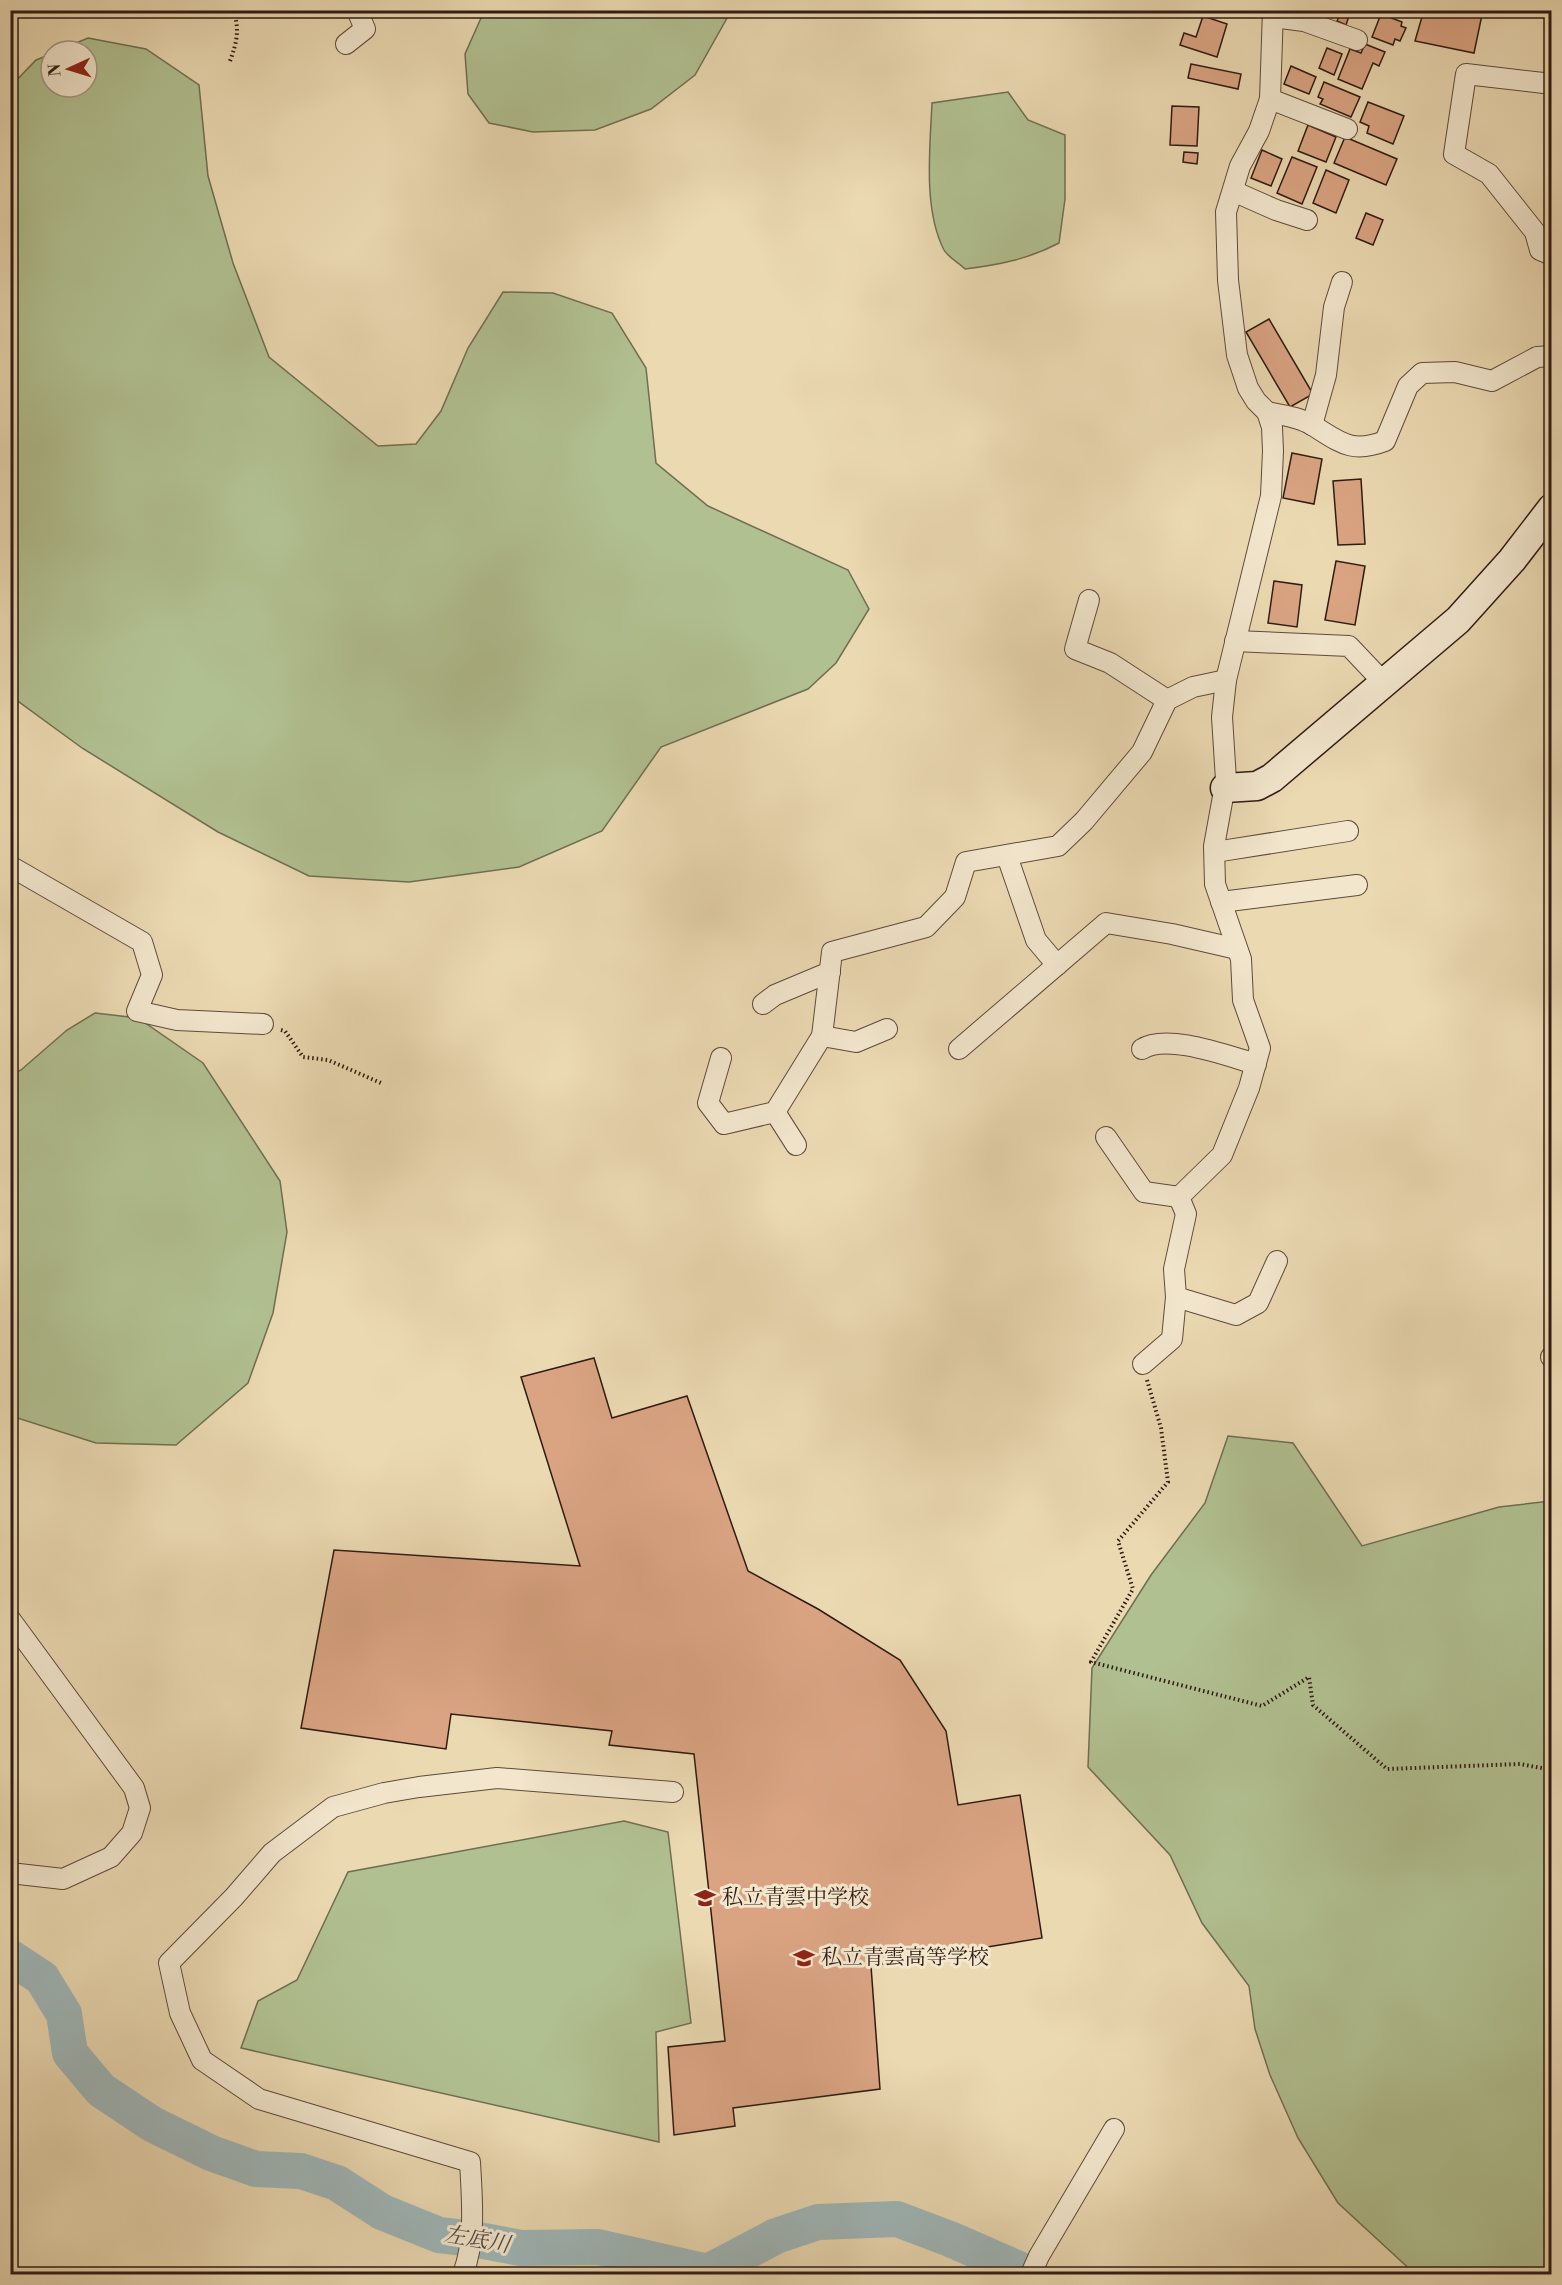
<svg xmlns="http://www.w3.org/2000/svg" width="1562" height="2285" font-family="'Libre Bodoni','Noto Serif JP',serif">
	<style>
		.green { fill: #b1c091; stroke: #706e52; stroke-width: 1.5 }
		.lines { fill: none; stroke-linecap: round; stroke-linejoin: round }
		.stream { stroke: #727976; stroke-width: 6 }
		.river { stroke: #9fb7b9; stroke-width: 36 }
		.building { fill: #daa483; stroke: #2f1b12; stroke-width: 1.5 }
		.street-casing { stroke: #5e4a3a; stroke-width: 22 }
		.secondary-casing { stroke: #2f1b12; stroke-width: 31 }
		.path { stroke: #2f1b12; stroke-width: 4; stroke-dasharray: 1.5 3; stroke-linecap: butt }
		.street { stroke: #f2e6cd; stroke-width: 20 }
		.secondary { stroke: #f2e6cd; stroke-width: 28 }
		.labels { text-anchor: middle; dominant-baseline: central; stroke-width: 6; stroke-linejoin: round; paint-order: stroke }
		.poi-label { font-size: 21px; fill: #2f1b12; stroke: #f2e6cd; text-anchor: start }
		.water-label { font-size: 22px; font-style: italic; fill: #514a44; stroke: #f2e6cd }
	</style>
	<rect width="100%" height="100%" fill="#ebd9b2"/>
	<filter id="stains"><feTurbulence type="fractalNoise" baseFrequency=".00333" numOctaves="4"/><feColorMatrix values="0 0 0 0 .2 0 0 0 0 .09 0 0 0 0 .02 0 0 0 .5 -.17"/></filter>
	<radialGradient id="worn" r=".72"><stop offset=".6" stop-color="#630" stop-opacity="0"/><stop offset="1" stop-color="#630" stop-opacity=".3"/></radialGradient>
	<g class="green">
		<polygon points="499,11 499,10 731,11 695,75 651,109 595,130 533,132 489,123 468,94 465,54 481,18"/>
		<polygon points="88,38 146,49 199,85 208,176 233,263 269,357 378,446 416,444 441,411 468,348 503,292 553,293 612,313 646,368 656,463 708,506 848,570 869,609 836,663 808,689 661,747 602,831 519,867 409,882 309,876 218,832 82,748 11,696 11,86 36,60 51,54 51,87 87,87 87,51 57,51"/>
		<path d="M1008 92 1028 120 1065 135V199L1059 243C1029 259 998 265 965 269 959 263 948 257 944 250 923 209 930 148 932 103Z"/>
		<polygon points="95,1013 138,1018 203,1063 280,1181 287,1232 273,1313 248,1383 176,1445 96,1443 11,1416 10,1076 21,1070 67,1030"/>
		<polygon points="1228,1436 1293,1443 1362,1546 1499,1507 1551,1501 1551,2274 1415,2274 1338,2203 1298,2138 1270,2075 1255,2029 1249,1986 1202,1923 1170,1855 1088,1767 1092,1668 1151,1575 1205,1503"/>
		<polygon points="624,1821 668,1832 691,2023 656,2032 659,2142 241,2048 258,2001 297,1980 348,1872"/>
	</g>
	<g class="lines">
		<polyline class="stream" points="673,2265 674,2274"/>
		<polyline class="river" points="10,1957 42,1978 64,2014 70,2053 101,2090 152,2124 211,2153 256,2169 301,2171 337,2183 382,2212 439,2235 473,2239 521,2248 598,2247 708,2272 776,2236 818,2222 897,2219 950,2239 1030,2274"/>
	</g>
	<g class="building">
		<polygon points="1342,10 1351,10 1346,25 1337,21"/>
		<polygon points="1424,10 1483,10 1474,53 1415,41"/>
		<polygon points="1381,14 1402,22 1401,26 1406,28 1400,41 1395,39 1393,45 1372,37"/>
		<polygon points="1203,16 1227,24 1217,57 1180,45 1184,33 1196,37"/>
		<polygon points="1365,44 1385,52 1379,66 1373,63 1362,89 1338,79 1350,49 1361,53"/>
		<polygon points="1327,48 1342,54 1334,75 1319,68"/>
		<polygon points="1191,64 1241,74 1238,89 1188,78"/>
		<polygon points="1291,66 1316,77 1309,94 1284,84"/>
		<polygon points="1324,82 1360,97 1351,117 1320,104 1323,99 1318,97"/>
		<polygon points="1368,102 1404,116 1393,144 1367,133 1369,126 1360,122"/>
		<polygon points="1172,106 1199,107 1197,146 1170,145"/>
		<polygon points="1308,125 1336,137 1326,162 1298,151"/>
		<polygon points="1345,137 1397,159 1386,185 1334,163"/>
		<polygon points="1262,150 1282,159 1271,186 1251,178"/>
		<polygon points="1184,152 1198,153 1197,164 1183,162"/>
		<polygon points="1292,157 1317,167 1302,204 1277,193"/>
		<polygon points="1326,170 1349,180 1336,213 1313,203"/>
		<polygon points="1366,213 1383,220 1373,245 1356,238"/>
		<polygon points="1269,319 1313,394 1290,407 1246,332"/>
		<polygon points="1292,453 1322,459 1314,504 1283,498"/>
		<polygon points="1361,479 1365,544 1338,545 1333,481"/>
		<polygon points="1336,561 1365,566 1355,625 1325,620"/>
		<polygon points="1274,581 1302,585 1297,627 1268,623"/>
		<polygon points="594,1358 612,1418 687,1396 748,1571 818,1609 900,1660 946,1731 958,1805 1020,1795 1042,1938 871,1966 880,2089 733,2108 735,2126 674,2135 668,2047 725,2041 694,1754 609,1745 612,1731 451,1714 446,1749 301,1728 334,1550 580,1566 521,1377"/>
	</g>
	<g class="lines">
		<defs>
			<g id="street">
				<polyline points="1273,17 1304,21 1357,40"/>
				<polyline points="346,44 365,29 357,10"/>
				<polyline points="1552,84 1466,74 1454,154 1489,174 1535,232 1540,250 1552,255"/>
				<polyline points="1270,99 1347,129"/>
				<polyline points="1233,191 1276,210 1307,220"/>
				<path d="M1267 412C1282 415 1299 417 1312 425 1340 442 1351 454 1385 441L1408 386 1422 373 1455 372 1492 381 1537 357 1552 356"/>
				<polyline points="1312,425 1326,375 1334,307 1342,282"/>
				<polyline points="1089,600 1075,649 1110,663 1167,700"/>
				<polyline points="1235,641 1349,646 1384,683"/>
				<polyline points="1215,852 1348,831"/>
				<polyline points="1007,856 1036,940 1057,965"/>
				<polyline points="10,866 142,942 152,975 137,1011 177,1020 263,1024"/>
				<polyline points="1221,902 1357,885"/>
				<polyline points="763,1004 775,995 830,972"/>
				<polyline points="822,1036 856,1042 887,1029"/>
				<polyline points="959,1049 1106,923 1172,934 1237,949"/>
				<path d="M1142 1049C1167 1033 1227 1056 1256 1064"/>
				<polyline points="721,1058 708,1103 724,1124 775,1112 822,1036 832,952 926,927 955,897 966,862 1058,846 1084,821 1142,752 1167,700 1193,687 1226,680"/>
				<polyline points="775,1112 796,1145"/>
				<polyline points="1106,1137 1144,1192 1179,1197"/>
				<polyline points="1176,1297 1236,1315 1258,1303 1277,1261"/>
				<polyline points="1551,1357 1552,1358"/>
				<polyline points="1143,1364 1172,1339 1176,1297 1174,1269 1186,1214 1179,1197 1222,1155 1249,1088 1260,1048 1243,1000 1241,959 1215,884 1214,846 1226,780 1222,717 1226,680 1271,496 1273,451 1272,427 1267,412 1256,401 1248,388 1237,355 1228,280 1226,212 1240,166 1259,131 1270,99 1273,10"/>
				<polyline points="10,1619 134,1788 140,1808 132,1833 111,1857 63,1879 10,1873"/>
				<path d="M463 2274C476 2239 472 2199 470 2162L259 2099 202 2060 180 2013 169 1963 234 1897 272 1853 333 1807 384 1793 419 1787 497 1778 673 1792"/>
				<polyline points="1031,2274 1039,2256 1114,2129"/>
			</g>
			<polyline id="secondary" points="1225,788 1257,786 1272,778 1458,620 1512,560 1552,508"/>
		</defs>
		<use href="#street" class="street-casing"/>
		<use href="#secondary" class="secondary-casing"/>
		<g class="path">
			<path d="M230 61C237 42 240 29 233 10"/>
			<polyline points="281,1030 285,1031 303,1057 328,1060 381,1083"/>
			<polyline points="1147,1380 1161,1428 1168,1482 1118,1541 1133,1589 1091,1662 1262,1706 1309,1677 1313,1705 1387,1769 1520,1764 1552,1770"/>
		</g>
		<use href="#street" class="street"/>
		<use href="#secondary" class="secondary"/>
	</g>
	<defs>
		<symbol id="school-bare" viewBox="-9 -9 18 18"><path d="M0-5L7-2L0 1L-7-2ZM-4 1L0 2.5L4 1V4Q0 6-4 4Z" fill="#8f2418" stroke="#f2e6cd" stroke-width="2.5" paint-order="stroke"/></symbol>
	</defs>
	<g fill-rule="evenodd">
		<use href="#school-bare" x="690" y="1883" width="30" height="30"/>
		<use href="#school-bare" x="789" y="1943" width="30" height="30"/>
	</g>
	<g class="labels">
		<g class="poi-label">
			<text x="722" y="1898">私立青雲中学校</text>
			<text x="821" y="1958">私立青雲高等学校</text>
		</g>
		<g class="water-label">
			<text transform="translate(477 2240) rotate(10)">左底川</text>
		</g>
	</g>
	<rect width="1562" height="2285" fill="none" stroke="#ebd9b2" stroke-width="36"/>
	<rect x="12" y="12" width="1538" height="2261" fill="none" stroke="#2f1b12" stroke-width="3"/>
	<rect x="18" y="18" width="1526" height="2249" fill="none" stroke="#2f1b12" stroke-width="1.5"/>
	<g transform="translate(69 69) rotate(266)"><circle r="28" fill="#f2e6cd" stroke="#a49582" stroke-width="1.5"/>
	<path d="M0-4.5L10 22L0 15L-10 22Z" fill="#8f2418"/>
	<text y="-9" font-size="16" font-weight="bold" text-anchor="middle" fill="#2f1b12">N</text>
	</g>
	<rect width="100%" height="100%" filter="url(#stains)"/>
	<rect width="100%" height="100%" fill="url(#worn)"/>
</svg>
